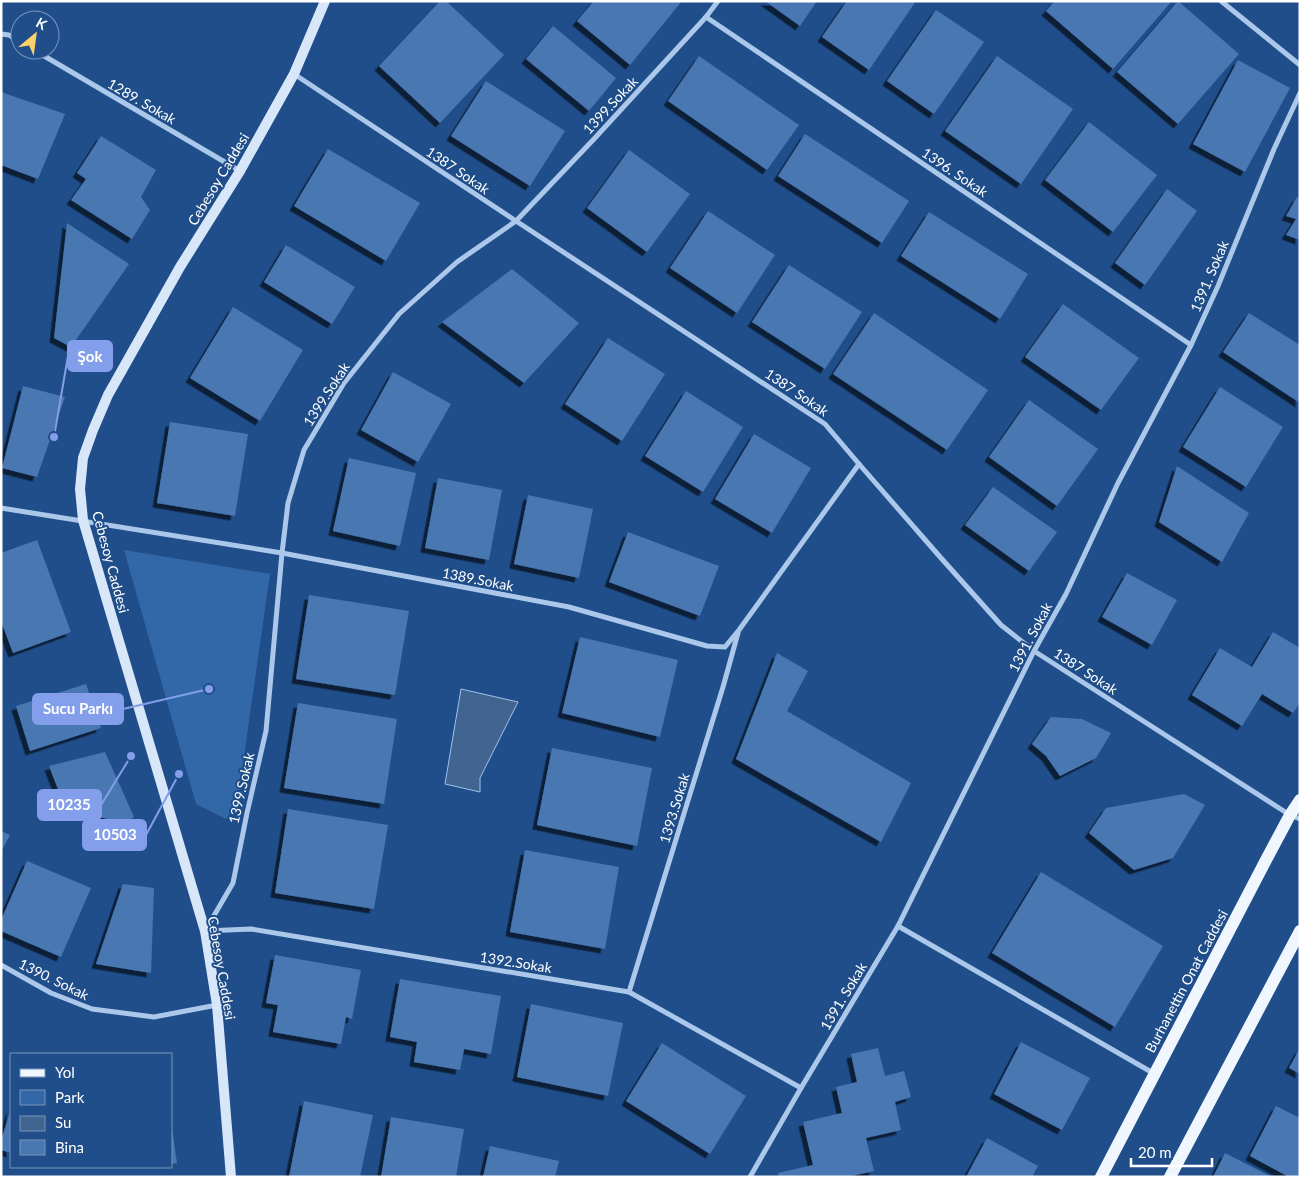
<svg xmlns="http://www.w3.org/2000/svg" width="1301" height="1178" font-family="Lato,sans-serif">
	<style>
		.green { fill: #3368a8 }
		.water { fill: #426490; stroke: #9ec3ed }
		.building { fill: #4877b2; filter: url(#shadow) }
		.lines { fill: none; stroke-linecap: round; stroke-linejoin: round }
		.minor { stroke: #abc8eb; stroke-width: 5 }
		.secondary { stroke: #d7e6f9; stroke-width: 10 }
		.primary { stroke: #f0f6fe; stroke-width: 12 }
		.labels { text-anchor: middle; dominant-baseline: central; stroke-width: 4; stroke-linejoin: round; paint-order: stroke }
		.street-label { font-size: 14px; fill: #fff; stroke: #1f4e8a }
		.leader { fill: none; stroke: #839eea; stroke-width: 2 }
		.callout-dot { fill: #839eea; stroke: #1f4e8a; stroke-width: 2 }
		.callout { fill: #839eea; stroke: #839eea; stroke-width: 2 }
		.callout-label { font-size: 15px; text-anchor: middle; font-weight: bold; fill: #fff }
	</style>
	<defs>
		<filter id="shadow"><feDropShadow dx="-4.5" dy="4.5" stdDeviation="0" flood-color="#0009"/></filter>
	</defs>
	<rect width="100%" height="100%" fill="#1f4e8a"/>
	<polygon class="green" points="124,550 270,574 237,805 226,819 196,804"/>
	<polygon class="water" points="461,689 518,702 480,778 480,792 445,784"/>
	<g class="building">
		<polygon points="440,1 446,1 504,55 440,123 379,66"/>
		<polygon points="594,1 682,1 630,65 577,21"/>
		<polygon points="765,1 817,1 800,26"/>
		<polygon points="847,1 916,1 869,70 822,37"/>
		<polygon points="1055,1 1172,1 1113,69 1046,11"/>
		<polygon points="1178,1 1239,54 1178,124 1117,72"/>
		<polygon points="936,10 984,42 934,114 887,81"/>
		<polygon points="553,26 616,78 589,111 526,59"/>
		<polygon points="699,56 799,125 767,170 668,101"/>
		<polygon points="997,56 1073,109 1021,184 945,131"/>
		<polygon points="1238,60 1290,88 1245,172 1193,144"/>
		<polygon points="486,81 565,131 530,186 451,136"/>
		<polygon points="1,92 65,114 38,179 1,165"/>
		<polygon points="1089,122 1157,175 1113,232 1045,180"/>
		<polygon points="805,134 909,201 882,243 778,176"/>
		<polygon points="101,136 156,170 141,197 150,210 132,239 71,200 86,179 77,173"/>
		<polygon points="328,149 420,203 386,261 294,206"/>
		<polygon points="629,150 690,194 647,252 587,208"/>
		<polygon points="1167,189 1197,211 1145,285 1115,263"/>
		<polygon points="1297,197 1300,198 1300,240 1286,235 1296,219 1286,216"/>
		<polygon points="708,211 775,255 737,313 670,268"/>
		<polygon points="929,212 1028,274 1000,319 901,256"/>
		<polygon points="67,223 129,264 71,347 54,338"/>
		<polygon points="286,245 355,287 332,324 264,282"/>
		<polygon points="789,265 862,312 825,369 752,322"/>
		<polygon points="512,269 579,323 524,383 442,322"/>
		<polygon points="1063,304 1139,358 1101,410 1025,357"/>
		<polygon points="233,307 303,350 260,421 190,378"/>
		<polygon points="874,313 988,390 947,450 833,374"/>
		<polygon points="1249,313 1300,345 1300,403 1223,352"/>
		<polygon points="608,338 665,374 622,441 565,404"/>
		<polygon points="393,372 451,404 418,462 361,430"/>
		<polygon points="23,386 65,397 37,477 2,468"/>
		<polygon points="1220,387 1283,427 1246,487 1183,447"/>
		<polygon points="686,391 743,427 703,492 645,456"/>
		<polygon points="1029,400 1098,449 1057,506 989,457"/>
		<polygon points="170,422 248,434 235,516 157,503"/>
		<polygon points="754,434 811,468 772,533 715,499"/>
		<polygon points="349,458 416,473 400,546 333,531"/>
		<polygon points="1177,466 1249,513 1222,562 1159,522"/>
		<polygon points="438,478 502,490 489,560 425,548"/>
		<polygon points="993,487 1057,532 1029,571 965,525"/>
		<polygon points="528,495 593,509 579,578 514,564"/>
		<polygon points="628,532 719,566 700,616 609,582"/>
		<polygon points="37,540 71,632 13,653 1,621 1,553"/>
		<polygon points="1127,573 1177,600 1152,645 1102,617"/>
		<polygon points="309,595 409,611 395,695 296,679"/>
		<polygon points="1273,632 1300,648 1300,703 1293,713 1262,694 1242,726 1192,695 1220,648 1252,667"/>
		<polygon points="580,637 678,660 660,737 562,713"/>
		<polygon points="777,653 808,671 787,711 911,783 881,842 736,759"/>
		<polygon points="86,684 101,728 30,751 16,706"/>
		<polygon points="298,703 397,719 384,804 284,788"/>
		<polygon points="1051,717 1082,719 1111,733 1096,758 1060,776 1046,756 1032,744"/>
		<polygon points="552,748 652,768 637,846 537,825"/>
		<polygon points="105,752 134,817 125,823 99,817 63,802 49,766"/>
		<polygon points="1184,794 1205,805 1173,858 1134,870 1089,833 1106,808"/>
		<polygon points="288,809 388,825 374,909 275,893"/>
		<polygon points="1,831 10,835 1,852"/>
		<polygon points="525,850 619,867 605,949 510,932"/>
		<polygon points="27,861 91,888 61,957 1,931 1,920"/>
		<polygon points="1041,872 1163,946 1115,1027 992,953"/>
		<polygon points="123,884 154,888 151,973 96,964"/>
		<polygon points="275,955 361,970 352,1019 346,1017 341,1044 273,1032 278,1005 266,1003"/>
		<polygon points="400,979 501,996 491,1054 464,1049 460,1070 414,1062 417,1042 390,1037"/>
		<polygon points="531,1004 623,1023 608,1096 517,1077"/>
		<polygon points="1021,1042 1090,1078 1062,1130 994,1094"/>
		<polygon points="662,1043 746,1096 710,1154 626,1101"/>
		<polygon points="878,1048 885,1076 904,1071 911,1097 895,1102 901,1130 866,1138 874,1171 847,1177 779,1177 778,1173 813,1165 803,1122 842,1113 836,1087 857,1082 851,1054"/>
		<polygon points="1300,1048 1300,1074 1289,1068"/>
		<polygon points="304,1101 373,1115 360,1177 289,1177"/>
		<polygon points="1276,1106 1300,1118 1300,1177 1289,1177 1250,1156"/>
		<polygon points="11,1108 11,1153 1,1150 1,1141"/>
		<polygon points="391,1117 464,1129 456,1177 381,1177"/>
		<polygon points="171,1129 172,1129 177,1163 171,1164"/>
		<polygon points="987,1138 1038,1166 1032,1177 966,1177"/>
		<polygon points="490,1146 559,1161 555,1177 483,1177"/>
		<polygon points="1225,1153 1272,1177 1213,1177"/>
	</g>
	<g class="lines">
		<g class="minor">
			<polyline points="1221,1 1300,65"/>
			<polyline points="706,17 1191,345"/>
			<polyline points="1,34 9,35 20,42"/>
			<polyline points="34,50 240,171"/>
			<polyline points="294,74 516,221 825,424 859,464 941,558 1001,625 1034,651 1290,815 1300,819"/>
			<polyline points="1,508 282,553 569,607 707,646 725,647 739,630 859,464"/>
			<polyline points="898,926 1153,1073"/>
			<polyline points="205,931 233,883 247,813 266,731 282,553 288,503 304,450 344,383 399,314 457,262 516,221 594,139 706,17 718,1"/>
			<polyline points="205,931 251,929 629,992 801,1088"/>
			<polyline points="1,965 51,993 92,1009 154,1017 217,1005"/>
			<polyline points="629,992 723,687 738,633"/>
			<polyline points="750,1177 801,1088 898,926 1034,651 1066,594 1118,483 1191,345 1218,286 1274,149 1300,93"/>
		</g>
		<polyline class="secondary" points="231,1177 217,1005 205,931 83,520 80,489 83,458 93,430 108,395 180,267 240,171 294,74 325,1"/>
		<g class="primary">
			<polyline points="1101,1177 1266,860 1290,815 1300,800"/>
			<polyline points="1170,1177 1300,931"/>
		</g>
	</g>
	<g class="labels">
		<g class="street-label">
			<text transform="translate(142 101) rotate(30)">1289. Sokak</text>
			<text transform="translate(610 105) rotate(-47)">1399.Sokak</text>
			<text transform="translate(458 170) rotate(34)">1387 Sokak</text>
			<text transform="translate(955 172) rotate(34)">1396. Sokak</text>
			<text transform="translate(218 179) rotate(-59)">Cebesoy Caddesi</text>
			<text transform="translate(1209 276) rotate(-67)">1391. Sokak</text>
			<text transform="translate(797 392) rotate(34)">1387 Sokak</text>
			<text transform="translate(326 394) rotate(-57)">1399.Sokak</text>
			<text transform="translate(111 562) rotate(75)">Cebesoy Caddesi</text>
			<text transform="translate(478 579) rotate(11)">1389.Sokak</text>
			<text transform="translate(1030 637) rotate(-62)">1391. Sokak</text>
			<text transform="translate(1086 671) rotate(33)">1387 Sokak</text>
			<text transform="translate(241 788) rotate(-77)">1399.Sokak</text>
			<text transform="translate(674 808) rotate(-73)">1393.Sokak</text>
			<text transform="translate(516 962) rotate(9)">1392.Sokak</text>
			<text transform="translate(222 968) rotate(80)">Cebesoy Caddesi</text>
			<text transform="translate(54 979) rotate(26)">1390. Sokak</text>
			<text transform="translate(1186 981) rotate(-62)">Burhanettin Onat Caddesi</text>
			<text transform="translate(843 996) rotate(-59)">1391. Sokak</text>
		</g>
	</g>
	<path class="leader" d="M54 437L68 356M209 689L123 709M131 756L101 805M179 774L146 835"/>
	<g class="callout-dot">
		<circle cx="54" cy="437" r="5"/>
		<circle cx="209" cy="689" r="5"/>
		<circle cx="131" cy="756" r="5"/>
		<circle cx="179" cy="774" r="5"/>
	</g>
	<g class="callout">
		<rect x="68" y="341" width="44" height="30" rx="5"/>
		<rect x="33" y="694" width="90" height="30" rx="5"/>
		<rect x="38" y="790" width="63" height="30" rx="5"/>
		<rect x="83" y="820" width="63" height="30" rx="5"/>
	</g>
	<g class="callout-label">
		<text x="90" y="362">Şok</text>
		<text x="78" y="714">Sucu Parkı</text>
		<text x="69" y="810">10235</text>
		<text x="115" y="840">10503</text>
	</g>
	<rect width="1301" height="1178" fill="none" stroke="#ffffff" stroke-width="5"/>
	<rect x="10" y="1053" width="162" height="115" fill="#1f4e8a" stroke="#7995b9"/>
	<rect x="20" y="1069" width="25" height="8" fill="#f0f6fe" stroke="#7995b9"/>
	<text x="55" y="1078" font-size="15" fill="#ffffff">Yol</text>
	<rect x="20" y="1090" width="25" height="15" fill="#3368a8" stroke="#7995b9"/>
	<text x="55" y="1103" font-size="15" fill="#ffffff">Park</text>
	<rect x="20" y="1116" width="25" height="15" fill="#426490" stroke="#7995b9"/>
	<text x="55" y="1128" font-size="15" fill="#ffffff">Su</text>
	<rect x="20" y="1140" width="25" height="15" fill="#4877b2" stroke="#7995b9"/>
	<text x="55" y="1153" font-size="15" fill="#ffffff">Bina</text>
	<g transform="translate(35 35) rotate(29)"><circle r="24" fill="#1f4e8a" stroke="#7995b9"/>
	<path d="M0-4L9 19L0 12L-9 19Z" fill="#fad06b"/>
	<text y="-8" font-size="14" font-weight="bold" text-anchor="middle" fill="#ffffff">K</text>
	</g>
	<path d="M1131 1158v8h81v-8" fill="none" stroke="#ffffff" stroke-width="2.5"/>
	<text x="1138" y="1158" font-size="15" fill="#ffffff" stroke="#1f4e8a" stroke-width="4" paint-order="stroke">20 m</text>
</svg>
